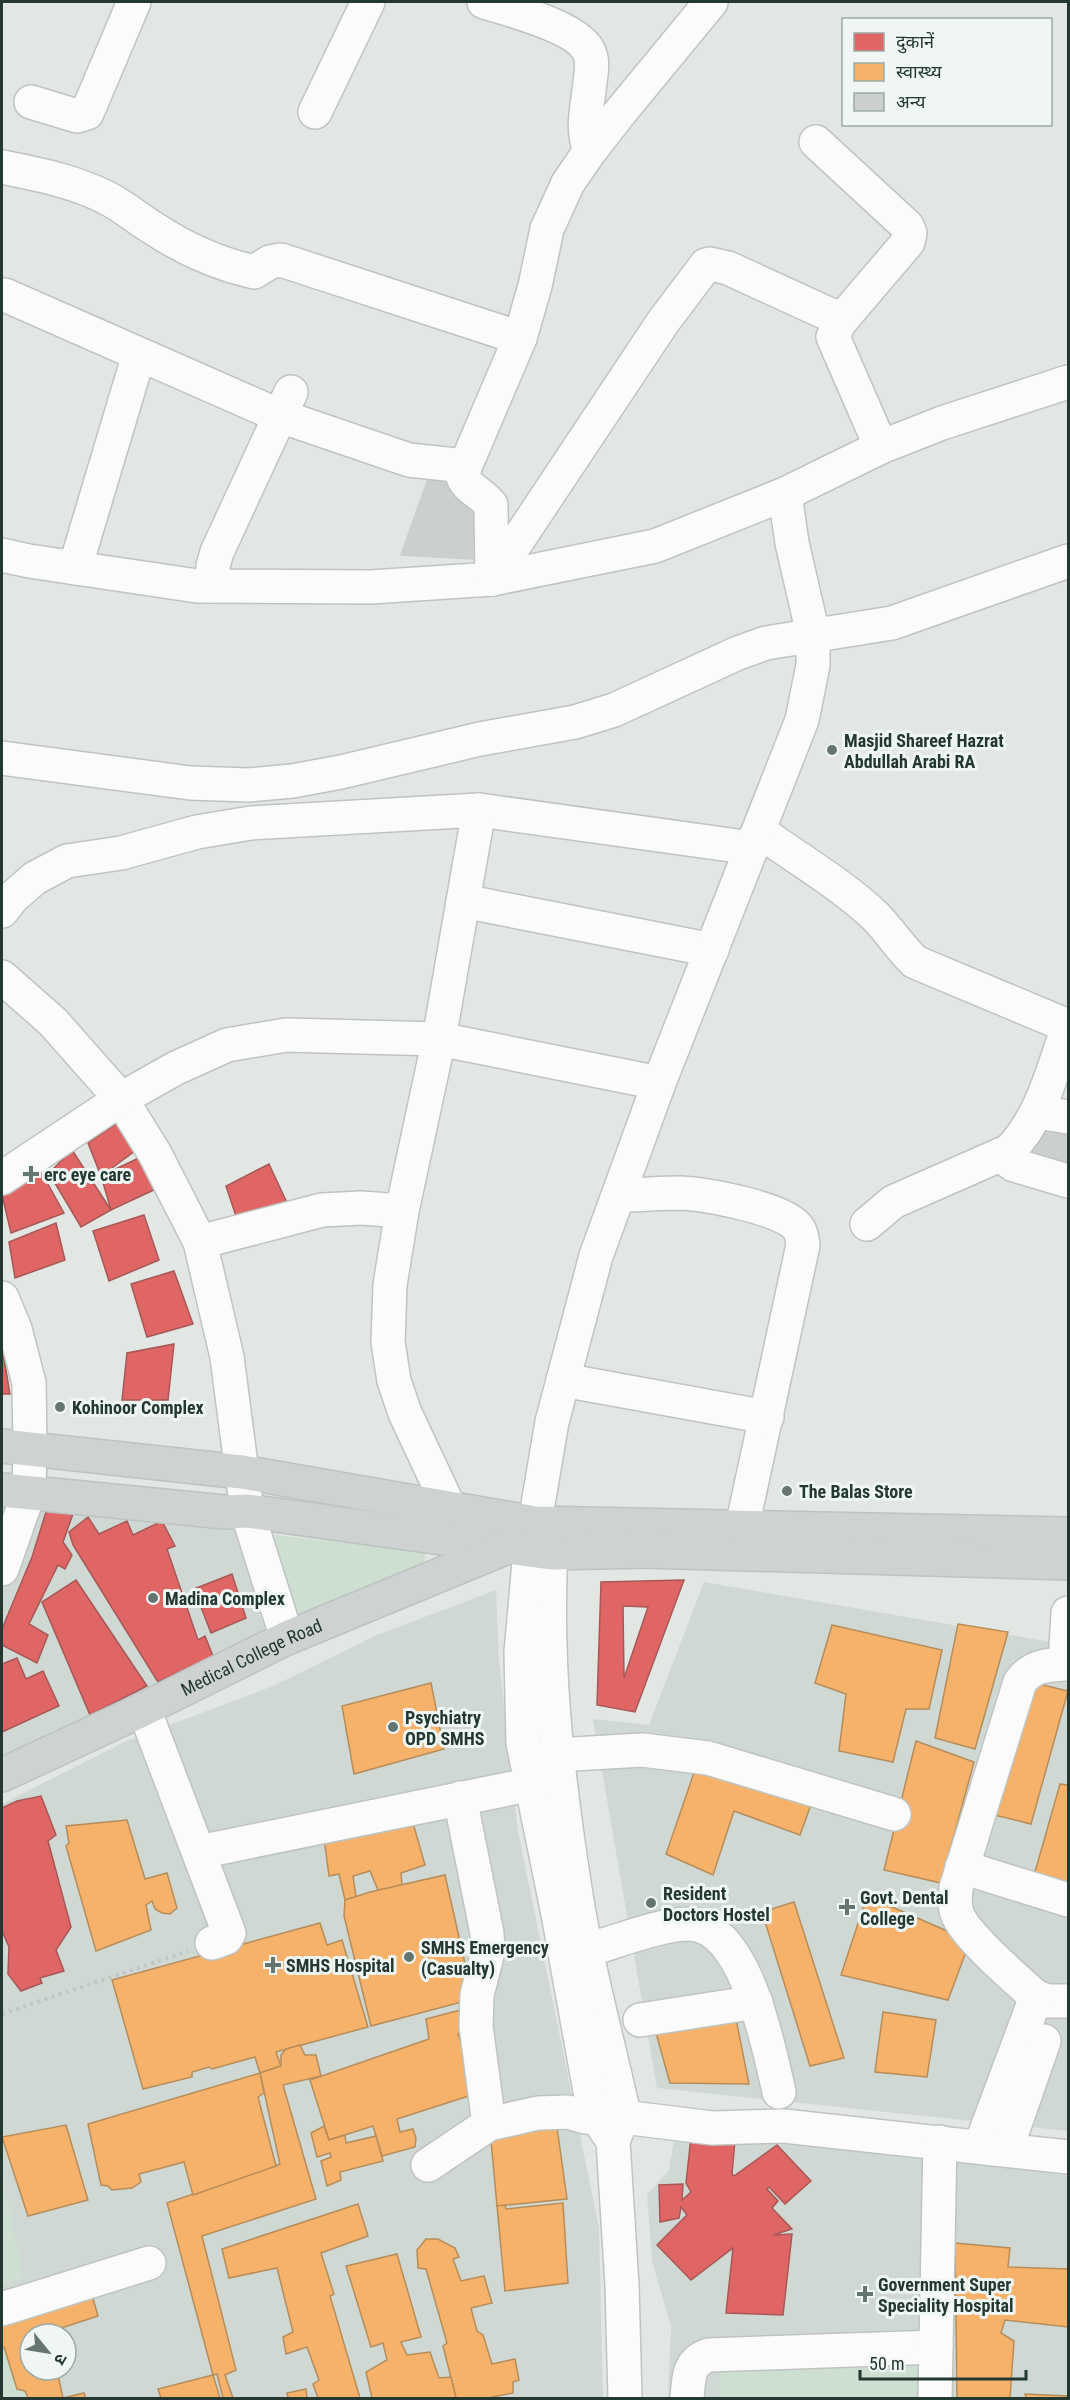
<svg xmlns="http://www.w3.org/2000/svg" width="1070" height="2400" font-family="'Roboto Condensed','Noto Sans Devanagari',sans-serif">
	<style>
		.built { fill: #d0d8d4; fill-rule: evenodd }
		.green { fill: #ccdfd1 }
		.shops { fill: #e06666; stroke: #a75856; stroke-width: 1.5; fill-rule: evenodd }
		.health { fill: #f6b26b; stroke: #b68d5a; stroke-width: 1.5 }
		.building { fill: #cbcfcd; stroke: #cbd0cd; stroke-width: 1.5 }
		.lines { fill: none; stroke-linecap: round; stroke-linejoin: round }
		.minor-casing { stroke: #bfc4c1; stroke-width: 36 }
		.major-casing { stroke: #bcc3c1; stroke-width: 36 }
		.path { stroke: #bfc7c5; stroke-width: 4; stroke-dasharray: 3 4.5; stroke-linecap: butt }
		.minor { stroke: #fbfbfb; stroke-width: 33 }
		.major { stroke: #ced3d1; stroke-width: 33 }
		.poi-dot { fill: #657570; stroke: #eff6f3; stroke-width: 2 }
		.labels { text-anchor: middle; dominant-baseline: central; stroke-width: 6; stroke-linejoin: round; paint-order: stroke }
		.poi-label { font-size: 18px; font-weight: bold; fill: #223831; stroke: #eff6f3; text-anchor: start }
		.street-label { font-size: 18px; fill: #223831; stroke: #eff6f3 }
	</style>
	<rect width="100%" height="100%" fill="#e2e7e4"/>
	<g class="built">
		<polygon points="2,1490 247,1511 287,1638 2,1772"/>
		<polygon points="704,1582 1068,1645 1068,2131 657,2088 593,1719 649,1725"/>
		<path d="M496 1590 499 1661 518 1831 599 2228 603 2398H2V1804L124 1742 273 1686 377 1635ZM30 2334H66V2370H30Z"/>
		<polygon points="675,2133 941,2156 1068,2176 1068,2398 668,2398 671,2327 652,2261 647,2195 669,2170"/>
	</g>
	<g class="green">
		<polygon points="267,1534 426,1552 424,1566 292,1619"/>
		<polygon points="2,2174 23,2278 2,2284"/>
		<polygon points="4,2347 28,2398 2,2398 2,2348"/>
		<polygon points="927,2358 924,2398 718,2398 722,2362"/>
	</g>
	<g class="shops">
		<polygon points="129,1115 147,1142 101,1176 88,1143"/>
		<polygon points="72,1150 111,1210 81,1227 49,1173"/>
		<polygon points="147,1154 158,1188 111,1210 101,1176"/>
		<polygon points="269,1164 289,1207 238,1222 226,1186"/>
		<polygon points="39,1168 64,1213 11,1233 2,1195"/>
		<polygon points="144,1215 159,1260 109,1281 93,1231"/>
		<polygon points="56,1223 65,1260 15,1278 9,1242"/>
		<polygon points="174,1271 193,1324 147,1337 131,1284"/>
		<polygon points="174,1344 168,1400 122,1400 127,1353"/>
		<polygon points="2,1347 10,1394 2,1394"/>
		<polygon points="74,1511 63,1542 72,1555 65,1569 58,1565 29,1624 48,1635 37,1663 2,1645 2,1629 32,1557 46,1512"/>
		<polygon points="88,1517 99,1534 127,1521 133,1535 162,1521 175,1546 167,1549 198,1640 205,1636 213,1656 158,1682 73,1545 69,1532"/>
		<polygon points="232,1574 246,1618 211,1633 194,1589"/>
		<polygon points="76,1580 147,1686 90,1715 42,1602"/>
		<path d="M684 1580 635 1712 597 1705 601 1582ZM623 1606 648 1607 624 1678Z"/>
		<polygon points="17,1658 26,1679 43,1671 59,1706 2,1732 2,1664"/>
		<polygon points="41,1796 56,1835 48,1841 71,1927 56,1950 64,1971 40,1978 42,1983 21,1991 8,1974 9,1947 2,1931 2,1808 17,1801"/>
		<polygon points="691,2137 735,2140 732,2174 734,2176 777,2145 811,2181 785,2204 769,2187 767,2189 778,2201 772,2208 792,2229 773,2235 792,2234 783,2315 726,2313 733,2248 691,2280 657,2245 687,2215 681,2207 679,2218 660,2222 659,2185 683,2184 682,2200 691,2192 686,2183"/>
	</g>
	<g class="health">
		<polygon points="958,1624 1008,1632 975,1749 935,1738"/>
		<polygon points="832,1625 942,1650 929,1709 906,1709 893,1762 839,1751 846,1694 815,1683"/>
		<polygon points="1026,1681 1068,1691 1031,1824 986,1813"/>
		<polygon points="431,1683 444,1749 354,1774 342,1706"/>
		<polygon points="916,1741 974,1762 941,1883 884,1870"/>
		<polygon points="697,1764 813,1799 800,1835 734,1811 713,1875 666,1854"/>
		<polygon points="1060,1784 1068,1785 1068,1888 1033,1879"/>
		<polygon points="127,1820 145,1879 167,1873 177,1908 170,1914 162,1913 155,1909 152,1901 146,1905 151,1930 96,1951 66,1846 69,1843 66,1826"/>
		<polygon points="413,1823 425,1865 401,1873 402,1886 378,1890 370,1871 353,1876 356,1897 345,1900 339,1874 329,1876 323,1831"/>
		<polygon points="445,1875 473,1999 371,2026 344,1916 345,1900 370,1892"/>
		<polygon points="867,1896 970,1941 948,2000 841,1975"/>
		<polygon points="794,1902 844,2058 810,2066 762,1912"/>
		<polygon points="320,1923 327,1945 342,1940 368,2027 276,2052 281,2066 260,2073 255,2057 212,2069 209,2067 192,2072 192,2077 143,2089 112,1980"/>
		<polygon points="468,2008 472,2027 458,2034 478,2093 397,2119 400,2132 413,2129 416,2138 415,2147 382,2156 373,2126 329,2140 310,2080 429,2039 426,2019"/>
		<polygon points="883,2012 936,2020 927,2077 875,2072"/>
		<polygon points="736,2019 749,2084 670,2083 654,2026"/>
		<polygon points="300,2045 305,2055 316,2055 321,2076 283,2085 316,2199 202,2236 236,2370 225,2375 233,2398 223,2398 217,2374 213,2375 167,2203 280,2164 260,2073 281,2066 281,2055 286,2049"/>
		<polygon points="260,2073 264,2093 258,2097 276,2166 193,2195 184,2162 139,2174 141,2182 132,2188 112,2190 108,2186 101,2185 88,2124"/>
		<polygon points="556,2120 567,2199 497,2206 490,2130"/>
		<polygon points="66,2125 88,2200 28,2216 2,2137"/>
		<polygon points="324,2126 329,2140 345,2135 346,2143 376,2136 383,2161 340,2172 341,2180 327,2186 321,2161 331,2157 330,2153 317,2157 311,2133"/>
		<polygon points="563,2203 568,2283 505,2291 497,2206 505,2205 506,2209"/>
		<polygon points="358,2204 368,2236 321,2253 334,2294 330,2296 360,2398 318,2398 313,2384 319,2380 307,2347 286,2354 283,2337 293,2332 277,2268 229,2278 222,2249"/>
		<polygon points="426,2239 438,2239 455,2248 459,2257 453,2259 461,2281 484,2276 492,2303 471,2308 477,2331 483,2335 492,2364 515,2359 519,2380 513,2382 513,2393 488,2398 456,2398 443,2346 447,2343 426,2269 418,2268 417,2250"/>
		<polygon points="955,2243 1010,2248 1008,2267 1068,2269 1068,2327 1005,2320 1001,2333 1014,2341 1010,2398 957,2398"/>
		<polygon points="397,2254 421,2337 401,2342 407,2355 430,2352 439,2378 451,2377 456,2398 372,2398 366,2372 387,2360 383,2343 371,2347 346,2266"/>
		<polygon points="90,2288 98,2316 49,2332 50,2334 30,2334 30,2370 62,2370 63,2374 58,2375 63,2398 28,2398 25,2391 17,2389 4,2347 2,2348 2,2314"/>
		<polygon points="213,2375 220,2398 161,2398 158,2389"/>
		<polygon points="306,2389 307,2398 288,2398 287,2393"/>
		<polygon points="84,2393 86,2398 63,2398"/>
		<polygon points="1025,2394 1068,2396 1068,2398 1026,2398"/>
	</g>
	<g class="building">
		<polygon points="431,470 492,496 490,560 401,555"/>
		<polygon points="1037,1120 1068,1126 1068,1168 1029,1160"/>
	</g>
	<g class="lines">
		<defs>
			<g id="minor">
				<path d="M484 2C508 9 576 27 588 50 595 61 590 78 589 91 586 112 582 131 590 151"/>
				<polyline points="31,102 77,116 87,113 134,2"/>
				<polyline points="315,112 368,2"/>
				<polyline points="816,142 907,226 910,233 908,242 839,323 833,337 881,447"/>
				<path d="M2 167C37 174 74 181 107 198 123 206 138 219 153 228 183 248 219 264 254 272L270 262 281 260 520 338"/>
				<polyline points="5,295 280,416 409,460 465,466"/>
				<polyline points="2,555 29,561 197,586 371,587 492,579 655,546 785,494"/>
				<polyline points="75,568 137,361"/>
				<path d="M492 579 491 505C482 493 465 488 462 474L520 338 535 286 547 229 568 183 590 151 618 115 711 2"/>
				<polyline points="492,579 663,322 706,265 710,264 728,268 835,317 839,323"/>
				<polyline points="212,586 213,566 217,552 291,392"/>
				<polyline points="2,758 190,783 248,785 292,781 341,772 480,739 575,722 614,710 738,653 766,643 892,623 1068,561"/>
				<path d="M759 831C795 857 844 886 875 916 890 931 900 948 915 962L1068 1026"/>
				<polyline points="463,901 712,950"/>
				<polyline points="2,911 13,897 35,878 67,861 121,853 197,832 251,823 479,810 752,848"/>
				<polyline points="2,977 53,1022 121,1099 155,1154 200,1242 227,1357 247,1511 287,1638"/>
				<polyline points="1037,1112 1068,1117"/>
				<polyline points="1000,1155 1014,1165 1068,1181"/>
				<polyline points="2,1178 121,1099 176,1068 227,1045 286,1035 439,1039 659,1083"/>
				<path d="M620 1195C640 1195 660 1193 680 1193 704 1194 785 1208 798 1228 802 1233 802 1239 803 1245L742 1527"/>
				<path d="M867 1224 893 1202 1009 1151C1042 1118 1053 1069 1068 1027"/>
				<polyline points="200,1242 322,1210 361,1208 402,1211"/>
				<polyline points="2,1298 15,1329 29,1383 30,1448 29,1492 2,1569"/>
				<polyline points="563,1380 767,1417"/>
				<polyline points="450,1509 405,1413 394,1381 388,1342 390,1285 402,1211 439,1039 479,810"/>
				<path d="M551 1551C545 1662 557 1773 574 1882 585 1957 605 2031 622 2105L623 2117 613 2141 622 2285 625 2398"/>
				<path d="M1068 1613 1065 1664C1046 1665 1032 1666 1020 1682L956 1888C955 1898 954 1907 958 1916 969 1939 1016 1979 1036 1997L1048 2001H1068"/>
				<polyline points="144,1709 229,1933 226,1938 212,1943"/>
				<polyline points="557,1755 642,1750 708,1758 894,1814"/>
				<polyline points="460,1798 487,1933 488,1952 477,1995 476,2026 489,2124"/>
				<polyline points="199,1852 552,1780"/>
				<polyline points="962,1867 1068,1900"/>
				<path d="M587 1950C616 1942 660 1924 689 1924 746 1925 769 2048 779 2092"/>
				<polyline points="640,2020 756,2002"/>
				<polyline points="613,2141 594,2113 558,1914 523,1743 521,1652 530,1551 552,1422 596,1256 659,1083 802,720 813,665 813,634 792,543 785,494 881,447 942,423 1068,382"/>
				<polyline points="980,2147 1036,1997"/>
				<polyline points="1006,2150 1044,2041"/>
				<polyline points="428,2165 489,2124 538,2113 568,2112 585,2117 623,2117 712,2128 784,2126 1068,2157"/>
				<polyline points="2,2309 149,2263"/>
				<path d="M687 2398C689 2379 687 2362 709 2355L936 2347"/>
				<polyline points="935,2398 940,2142"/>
			</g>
			<g id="major">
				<polyline points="2,1446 242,1472 535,1523 1068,1534"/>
				<polyline points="2,1490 224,1512 247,1511 551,1553 645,1551 1068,1563"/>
				<path id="s1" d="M2 1775 144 1709 287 1638 505 1548"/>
			</g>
		</defs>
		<use href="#minor" class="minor-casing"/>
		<use href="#major" class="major-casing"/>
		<polyline class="path" points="2,2014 188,1951"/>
		<use href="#minor" class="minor"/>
		<use href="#major" class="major"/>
	</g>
	<g class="poi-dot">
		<circle cx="832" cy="750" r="6"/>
		<path d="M28 1165h6v6h6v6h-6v6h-6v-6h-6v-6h6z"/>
		<circle cx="60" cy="1407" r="6"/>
		<circle cx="787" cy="1491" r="6"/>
		<circle cx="153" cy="1598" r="6"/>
		<circle cx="393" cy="1727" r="6"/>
		<circle cx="651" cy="1903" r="6"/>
		<path d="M844 1898h6v6h6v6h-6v6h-6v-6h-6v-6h6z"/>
		<circle cx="409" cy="1957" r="6"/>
		<path d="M270 1956h6v6h6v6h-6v6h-6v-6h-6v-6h6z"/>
		<path d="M862 2285h6v6h6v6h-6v6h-6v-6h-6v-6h6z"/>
	</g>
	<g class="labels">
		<g class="poi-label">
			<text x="844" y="740">Masjid Shareef Hazrat<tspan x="844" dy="21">Abdullah Arabi RA</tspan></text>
			<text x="44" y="1174">erc eye care</text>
			<text x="72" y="1407">Kohinoor Complex</text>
			<text x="799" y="1491">The Balas Store</text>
			<text x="165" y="1598">Madina Complex</text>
			<text x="405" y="1717">Psychiatry<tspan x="405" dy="21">OPD SMHS</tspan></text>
			<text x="663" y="1893">Resident<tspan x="663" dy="21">Doctors Hostel</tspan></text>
			<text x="860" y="1897">Govt. Dental<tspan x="860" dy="21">College</tspan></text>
			<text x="421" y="1947">SMHS Emergency<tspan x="421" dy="21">(Casualty)</tspan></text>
			<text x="286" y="1965">SMHS Hospital</text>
			<text x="878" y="2284">Government Super<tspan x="878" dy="21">Speciality Hospital</tspan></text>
		</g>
		<g class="street-label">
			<text stroke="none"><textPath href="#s1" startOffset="276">Medical College Road</textPath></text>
		</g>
	</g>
	<rect width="1070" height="2400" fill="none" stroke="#223831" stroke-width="6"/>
	<rect x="842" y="18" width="210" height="108" fill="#eff6f3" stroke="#9daaa5" stroke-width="1.5"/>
	<rect x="854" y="33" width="30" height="18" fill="#e06666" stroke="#9daaa5" stroke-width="1.5"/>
	<text x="896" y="48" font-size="18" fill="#223831">दुकानें</text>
	<rect x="854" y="63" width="30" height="18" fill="#f6b26b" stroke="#9daaa5" stroke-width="1.5"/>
	<text x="896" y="78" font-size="18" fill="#223831">स्वास्थ्य</text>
	<rect x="854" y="93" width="30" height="18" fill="#cbcfcd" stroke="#9daaa5" stroke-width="1.5"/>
	<text x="896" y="108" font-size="18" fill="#223831">अन्य</text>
	<g transform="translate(48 2352) rotate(120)"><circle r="28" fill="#eff6f3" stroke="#9daaa5" stroke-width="1.5"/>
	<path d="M0-4.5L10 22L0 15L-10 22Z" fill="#657570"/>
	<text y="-9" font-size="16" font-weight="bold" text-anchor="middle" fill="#223831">उ</text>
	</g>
	<path d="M860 2370v9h166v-9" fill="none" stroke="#223831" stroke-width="3"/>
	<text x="869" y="2370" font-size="18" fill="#223831" stroke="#eff6f3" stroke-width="4.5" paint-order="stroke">50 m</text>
</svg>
